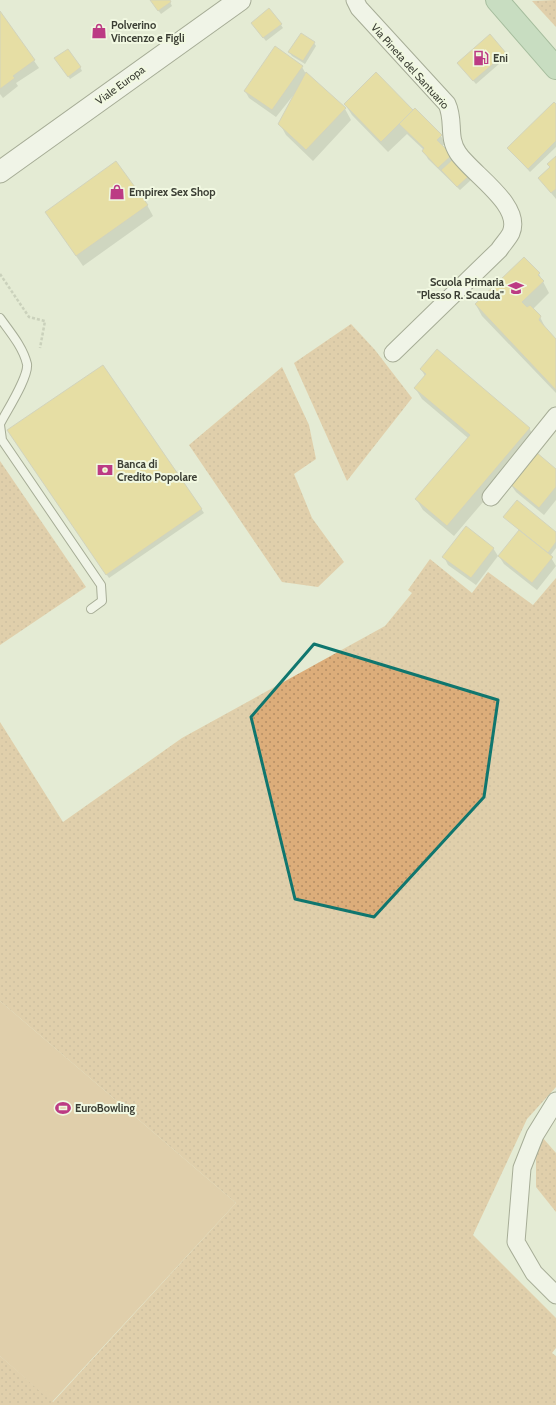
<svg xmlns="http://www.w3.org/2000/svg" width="556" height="1405" font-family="Cabin,sans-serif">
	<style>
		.grass { fill: url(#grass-dots) }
		.garden { fill: #dcad7a }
		.shadow { fill: #0003 }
		.building { fill: #e9ce6b; stroke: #bdb7a1 }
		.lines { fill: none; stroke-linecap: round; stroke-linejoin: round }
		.service-casing { stroke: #5c614d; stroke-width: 10 }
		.minor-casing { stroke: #5c614d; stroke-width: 19 }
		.tertiary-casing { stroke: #5c614d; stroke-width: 23 }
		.primary-casing { stroke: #5a845c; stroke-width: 24 }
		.path { stroke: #acb29f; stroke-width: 2.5; stroke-dasharray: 3 2; stroke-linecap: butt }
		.service { stroke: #fff; stroke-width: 8 }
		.minor { stroke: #fff; stroke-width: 17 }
		.tertiary { stroke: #fff; stroke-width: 21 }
		.primary { stroke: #a6ccaa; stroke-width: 22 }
		.marked { fill: none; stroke: #0f766e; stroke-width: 3; stroke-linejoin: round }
		.labels { text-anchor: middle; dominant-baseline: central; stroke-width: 4; stroke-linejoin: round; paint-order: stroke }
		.poi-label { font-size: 11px; font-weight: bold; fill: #3b3e34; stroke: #f1f8e1; text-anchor: start }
		.street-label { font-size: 11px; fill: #3b3e34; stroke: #f1f8e1 }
	</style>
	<defs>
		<pattern id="grass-dots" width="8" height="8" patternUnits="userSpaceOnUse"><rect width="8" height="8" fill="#dcad7a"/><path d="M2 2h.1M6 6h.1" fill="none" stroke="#b48e65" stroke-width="1.8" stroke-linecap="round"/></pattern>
	</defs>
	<rect width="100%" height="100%" fill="#e4ebd4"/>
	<g class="grass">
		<polygon points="556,0 556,27 532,1"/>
		<polygon points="351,324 375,350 412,398 347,481 294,363"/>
		<polygon points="282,367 309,425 316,459 294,474 312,518 344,562 318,587 282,582 189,445"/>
		<polygon points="0,461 86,587 0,645"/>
		<polygon points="430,559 472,593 488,572 533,605 556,578 556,1087 527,1119 473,1235 556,1318 556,1348 552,1353 556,1356 556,1405 0,1405 0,1356 53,1402 236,1203 0,1001 0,722 63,822 182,738 385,626 412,593 408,590"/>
		<polygon points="542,1137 556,1153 556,1212 536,1187 536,1156"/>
	</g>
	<polygon class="garden" points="0,1001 236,1203 52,1402 0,1356"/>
	<g class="shadow">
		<polygon points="151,0 169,0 172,6 161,14"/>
		<polygon points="0,12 39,68 16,83 18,86 3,98 0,94"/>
		<polygon points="281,25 283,28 266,41 254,26"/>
		<polygon points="314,43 316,46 305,64 292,56 289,52"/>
		<polygon points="505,53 507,57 476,84 458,63"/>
		<polygon points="58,62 80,67 82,71 70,79"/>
		<polygon points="302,67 306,74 345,109 351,120 313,161 286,135 280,124 300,87 276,117 249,98 245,91"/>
		<polygon points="345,104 413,111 441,136 445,144 442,146 471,180 460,190 428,159 424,150 407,134 388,152 352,115"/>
		<polygon points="556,106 556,147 530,172 508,148"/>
		<polygon points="556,157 556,199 539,178 550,168 548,164"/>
		<polygon points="147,205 153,216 83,266 46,212"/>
		<polygon points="524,258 539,274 549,293 533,309 540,317 546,329 556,341 556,393 482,316 476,305"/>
		<polygon points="103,366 204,513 109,578 10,434"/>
		<polygon points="421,369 529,428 536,440 454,536 423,510 416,499 468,438 422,399 415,388 425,376"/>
		<polygon points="556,470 556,500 544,515 516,492 511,485"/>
		<polygon points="505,517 556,533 556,548 550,556 556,566 537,590 504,564 499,556 520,531"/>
		<polygon points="493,548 498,556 476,585 448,565 444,557"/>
	</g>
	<g class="building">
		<polygon points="150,0 170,0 171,2 158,11"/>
		<polygon points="269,8 282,24 263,38 251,23"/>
		<polygon points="0,11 35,60 13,76 15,78 0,89"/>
		<polygon points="301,33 315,42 303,61 288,52"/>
		<polygon points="490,34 506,53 473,81 457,63"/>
		<polygon points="275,46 303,66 272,110 244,91"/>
		<polygon points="68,49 81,67 68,77 54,58"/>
		<polygon points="306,72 346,108 306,150 278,124"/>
		<polygon points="376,72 413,110 381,142 344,104"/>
		<polygon points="554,102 556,104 556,141 528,169 507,148"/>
		<polygon points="415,108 442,135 437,140 452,155 438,168 422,151 424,148 399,124"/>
		<polygon points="556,156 556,189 551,193 538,178 550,167 547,164"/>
		<polygon points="453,159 469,176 457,187 441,170"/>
		<polygon points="116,161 148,205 76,256 45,212"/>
		<polygon points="524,257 540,273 538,275 544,281 522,302 527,307 530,305 541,316 539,320 556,339 556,390 475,304"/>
		<polygon points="437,349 530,428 447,526 415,499 470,435 414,388 426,374 420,369"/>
		<polygon points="103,365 202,509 106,575 7,430"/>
		<polygon points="536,452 556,469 556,487 539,508 510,484"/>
		<polygon points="517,500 556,532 556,542 548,553 503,517"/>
		<polygon points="466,526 494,548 471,578 442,557"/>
		<polygon points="519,530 553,557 532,583 498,556"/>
	</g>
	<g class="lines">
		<defs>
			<g id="service">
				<path d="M0 318C10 332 23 347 27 364 29 377 6 412 0 424"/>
				<polyline points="0,425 2,440 101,585 102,601 91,609"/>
			</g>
			<g id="minor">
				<path d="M355 0 359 8 447 104C455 121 447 137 458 153 472 174 523 205 511 233 508 239 502 245 499 250L393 353"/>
				<polyline points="491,497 556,416"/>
				<polyline points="556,1101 535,1135 522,1168 516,1242 534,1273 556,1295"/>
			</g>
			<polyline id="tertiary" points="0,172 240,0"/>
			<polyline id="primary" points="497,0 556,68"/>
		</defs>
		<use href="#service" class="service-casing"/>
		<use href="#minor" class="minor-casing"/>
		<use href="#tertiary" class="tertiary-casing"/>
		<use href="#primary" class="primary-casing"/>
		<polyline class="path" points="0,274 29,317 45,321 40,348"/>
		<use href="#service" class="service"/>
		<use href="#minor" class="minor"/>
		<use href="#tertiary" class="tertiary"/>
		<use href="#primary" class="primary"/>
	</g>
	<path d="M0 0H556V1405H0ZM314 644 498 700 484 797 374 917 295 899 251 717Z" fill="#e4ebd4" fill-opacity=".55" fill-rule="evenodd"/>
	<path class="marked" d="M314 644 498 700 484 797 374 917 295 899 251 717Z"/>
	<defs>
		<symbol id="shop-bare" viewBox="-9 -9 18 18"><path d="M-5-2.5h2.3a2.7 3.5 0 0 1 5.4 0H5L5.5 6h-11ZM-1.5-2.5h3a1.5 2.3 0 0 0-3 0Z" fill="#bc3b84" stroke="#f1f8e1" stroke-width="2.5" paint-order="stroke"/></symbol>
		<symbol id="fuel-bare" viewBox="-9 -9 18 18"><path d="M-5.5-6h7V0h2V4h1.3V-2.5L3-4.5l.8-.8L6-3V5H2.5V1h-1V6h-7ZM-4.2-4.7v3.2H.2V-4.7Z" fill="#bc3b84" stroke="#f1f8e1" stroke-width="2.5" paint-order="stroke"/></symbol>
		<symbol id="school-bare" viewBox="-9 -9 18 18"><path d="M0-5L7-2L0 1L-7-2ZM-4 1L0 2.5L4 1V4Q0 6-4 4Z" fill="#bc3b84" stroke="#f1f8e1" stroke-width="2.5" paint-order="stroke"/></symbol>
		<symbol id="bank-bare" viewBox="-9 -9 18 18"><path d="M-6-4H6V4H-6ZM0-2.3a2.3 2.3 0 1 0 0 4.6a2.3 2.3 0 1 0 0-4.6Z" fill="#bc3b84" stroke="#f1f8e1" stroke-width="2.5" paint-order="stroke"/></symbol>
		<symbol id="stadium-bare" viewBox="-9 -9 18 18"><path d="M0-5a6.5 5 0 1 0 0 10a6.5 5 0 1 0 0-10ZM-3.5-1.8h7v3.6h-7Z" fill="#bc3b84" stroke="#f1f8e1" stroke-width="2.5" paint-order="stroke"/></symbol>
	</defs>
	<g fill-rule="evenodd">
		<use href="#shop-bare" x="88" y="20" width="22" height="22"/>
		<use href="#fuel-bare" x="470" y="47" width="22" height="22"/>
		<use href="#shop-bare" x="106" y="181" width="22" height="22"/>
		<use href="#school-bare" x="505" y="277" width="22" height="22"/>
		<use href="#bank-bare" x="94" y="459" width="22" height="22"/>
		<use href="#stadium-bare" x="52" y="1097" width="22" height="22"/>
	</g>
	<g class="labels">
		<g class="poi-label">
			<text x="111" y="25">Polverino<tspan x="111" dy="13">Vincenzo e Figli</tspan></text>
			<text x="493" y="58">Eni</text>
			<text x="129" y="192">Empirex Sex Shop</text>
			<text x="504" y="282" text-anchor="end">Scuola Primaria<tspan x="504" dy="13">"Plesso R. Scauda"</tspan></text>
			<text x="117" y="464">Banca di<tspan x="117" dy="13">Credito Popolare</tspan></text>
			<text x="75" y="1108">EuroBowling</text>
		</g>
		<g class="street-label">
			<text transform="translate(410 66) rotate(48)">Via Pineta del Santuario</text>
			<text transform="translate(120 85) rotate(-36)">Viale Europa</text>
		</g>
	</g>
</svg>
